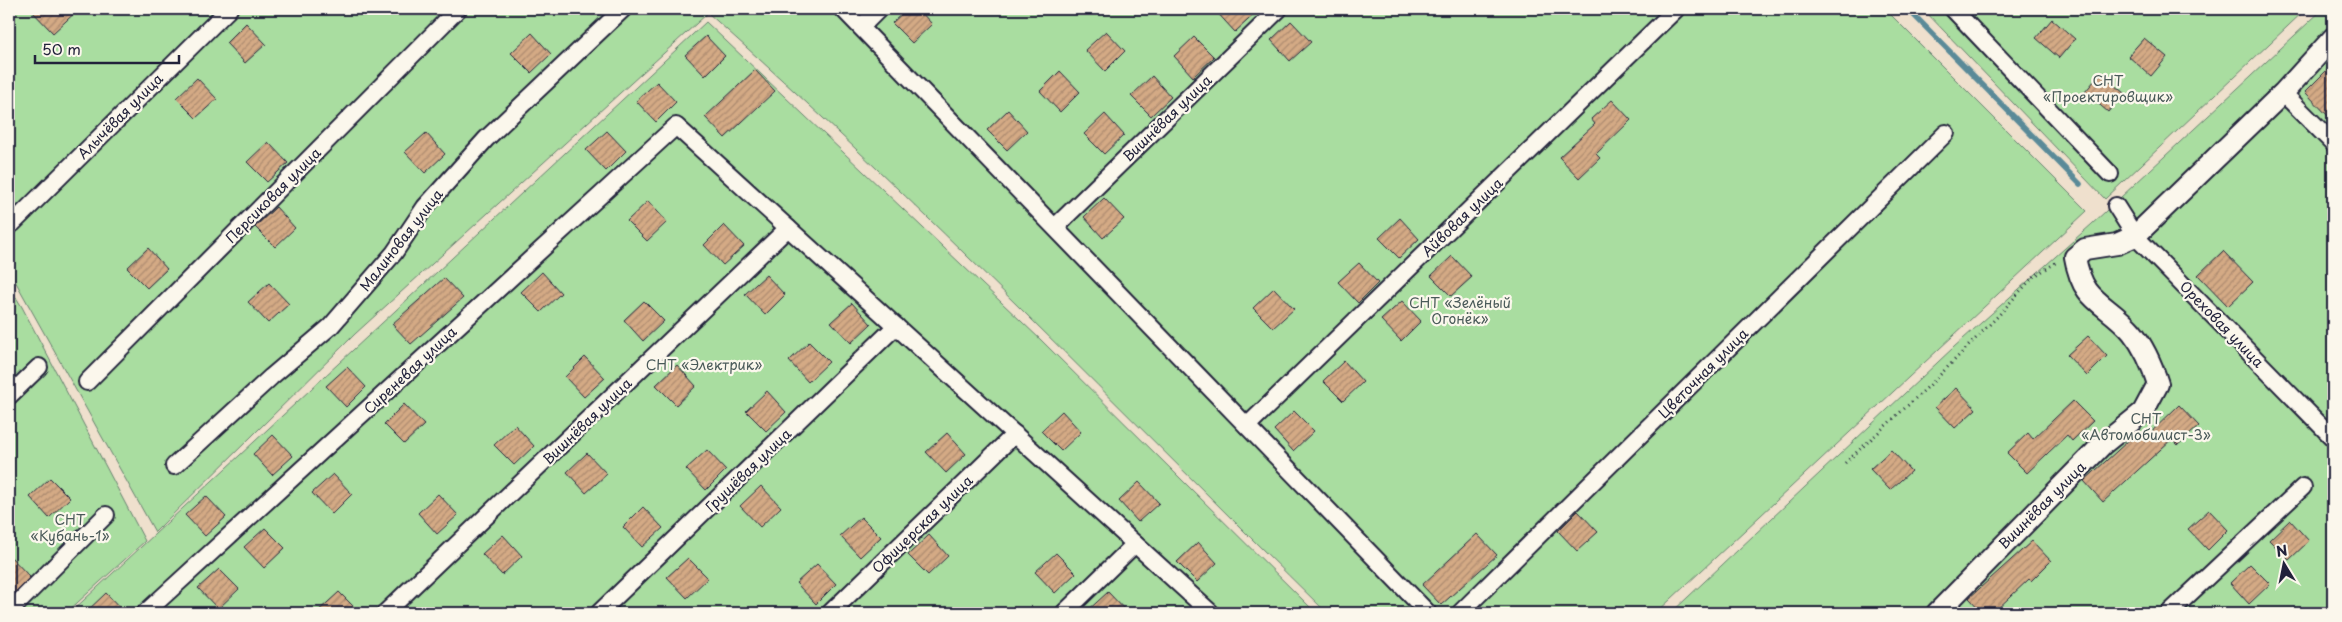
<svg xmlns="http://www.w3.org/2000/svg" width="2342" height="622" font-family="'Playpen Sans',sans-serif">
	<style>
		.garden { fill: #a9dda0; stroke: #66806e }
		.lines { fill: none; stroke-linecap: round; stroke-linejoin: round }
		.stream { stroke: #5a8a98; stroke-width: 5.5 }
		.building { fill: url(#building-hatch); stroke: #22223b }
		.minor-casing { stroke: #22223b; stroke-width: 20 }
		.tertiary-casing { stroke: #22223b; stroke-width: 24 }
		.path { stroke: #22223b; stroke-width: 3; stroke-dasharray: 1 4; stroke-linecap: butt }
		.minor { stroke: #fbf7ec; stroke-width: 16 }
		.tertiary { stroke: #fbf7ec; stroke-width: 20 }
		.labels { text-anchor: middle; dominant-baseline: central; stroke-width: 4.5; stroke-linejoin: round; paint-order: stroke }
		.park-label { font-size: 14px; fill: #4a5a59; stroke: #fbf7ec }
		.street-label { font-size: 14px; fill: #22223b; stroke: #fbf7ec }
	</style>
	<defs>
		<pattern id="building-hatch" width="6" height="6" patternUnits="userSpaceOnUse" patternTransform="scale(1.25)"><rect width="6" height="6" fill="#d4aa85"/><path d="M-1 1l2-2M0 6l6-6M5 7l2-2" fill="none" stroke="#ac8a6e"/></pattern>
	</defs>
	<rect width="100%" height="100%" fill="#efe0cd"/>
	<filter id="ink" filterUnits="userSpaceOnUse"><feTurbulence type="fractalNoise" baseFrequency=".02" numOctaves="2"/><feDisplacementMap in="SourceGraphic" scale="10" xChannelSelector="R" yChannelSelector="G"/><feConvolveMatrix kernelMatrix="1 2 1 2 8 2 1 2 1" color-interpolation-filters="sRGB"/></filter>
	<g filter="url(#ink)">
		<g class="garden">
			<path d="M9 9H1885L2087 211 1656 613H1327C1122 412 923 204 708 13L355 334 155 532 9 270Z"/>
			<polygon points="1923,9 2306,9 2105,199"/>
			<polygon points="2323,9 2333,9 2333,613 1671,613 1954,347 2092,224"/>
			<polygon points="706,22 1041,340 1316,613 70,613"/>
			<polygon points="9,286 22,307 145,541 66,613 9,613"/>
		</g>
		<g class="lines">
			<polyline class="stream" points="1908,9 2080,184"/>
		</g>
		<g class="building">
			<polygon points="30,9 79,9 53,33"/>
			<polygon points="907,9 918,9 932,24 912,43 892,23"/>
			<polygon points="1214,9 1260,9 1235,32"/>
			<polygon points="2052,19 2075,39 2059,58 2036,38"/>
			<polygon points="1291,21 1311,42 1290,61 1271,40"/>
			<polygon points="246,23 266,44 245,63 226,43"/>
			<polygon points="1106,31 1125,51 1105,71 1085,50"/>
			<polygon points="532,33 551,54 531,73 511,53"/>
			<polygon points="706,36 725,56 705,76 685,55"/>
			<polygon points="1194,37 1214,57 1193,77 1174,56"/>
			<polygon points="2144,38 2167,57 2151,76 2128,56"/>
			<polygon points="2333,64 2333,121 2305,92"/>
			<polygon points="755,70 775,91 725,138 705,117"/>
			<polygon points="1060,71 1080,92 1060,112 1040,91"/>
			<polygon points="2100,74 2124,93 2108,112 2085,92"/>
			<polygon points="1152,76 1171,97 1151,116 1131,96"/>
			<polygon points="197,78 217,99 196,118 176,98"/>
			<polygon points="657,82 676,102 656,122 636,101"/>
			<polygon points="1612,100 1631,120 1596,154 1600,158 1579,178 1559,157 1595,124 1591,119"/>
			<polygon points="1008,110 1027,131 1007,150 987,130"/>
			<polygon points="1105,114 1124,135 1104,154 1084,134"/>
			<polygon points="607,131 626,151 606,171 586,150"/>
			<polygon points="426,133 445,154 425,173 405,152"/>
			<polygon points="268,142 288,163 267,182 247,162"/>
			<polygon points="1104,198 1124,219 1103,238 1084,217"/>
			<polygon points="648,201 667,222 647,241 627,221"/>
			<polygon points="276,207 295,228 275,247 255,227"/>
			<polygon points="1400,218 1419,239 1399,258 1379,238"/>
			<polygon points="724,225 744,246 723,265 704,245"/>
			<polygon points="148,248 167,269 147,288 127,268"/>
			<polygon points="2223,251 2253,282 2228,306 2198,275"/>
			<polygon points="1452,256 1472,277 1451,296 1431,276"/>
			<polygon points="1359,263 1378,283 1358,303 1338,282"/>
			<polygon points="542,272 561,293 541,312 521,292"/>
			<polygon points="766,275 785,295 765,315 745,294"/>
			<polygon points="444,278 463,298 411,344 392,324"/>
			<polygon points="269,283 289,304 268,323 248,302"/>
			<polygon points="1274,288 1294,309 1273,328 1253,308"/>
			<polygon points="644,301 664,321 643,341 624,320"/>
			<polygon points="1402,301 1421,321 1401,341 1381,320"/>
			<polygon points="852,303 871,324 851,343 831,322"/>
			<polygon points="2088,336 2107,356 2087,376 2067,355"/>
			<polygon points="809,342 829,362 808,382 789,361"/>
			<polygon points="585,357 605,378 584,397 565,377"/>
			<polygon points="1344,361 1363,382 1343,401 1323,381"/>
			<polygon points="677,365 696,386 676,405 656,385"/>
			<polygon points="347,367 366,387 346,407 326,386"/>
			<polygon points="1956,388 1976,409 1955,428 1935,407"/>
			<polygon points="767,391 786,412 766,431 746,411"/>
			<polygon points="2073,401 2093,421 2072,441 2067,435 2027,473 2007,453 2028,433 2033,439"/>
			<polygon points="404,404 424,425 404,444 384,424"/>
			<polygon points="2179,405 2199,426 2178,445 2172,439 2103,502 2084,481 2139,431 2146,437"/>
			<polygon points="1062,411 1081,432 1061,451 1041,431"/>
			<polygon points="1294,411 1314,431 1293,451 1274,430"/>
			<polygon points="515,425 534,446 514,465 494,445"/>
			<polygon points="947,433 966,454 946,473 926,452"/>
			<polygon points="273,435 293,456 272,475 253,454"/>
			<polygon points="707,450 726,470 706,490 686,469"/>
			<polygon points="1891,450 1911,471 1890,490 1870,469"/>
			<polygon points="587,453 607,474 586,493 567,472"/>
			<polygon points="333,474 352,494 332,514 312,493"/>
			<polygon points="50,478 70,498 49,518 30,497"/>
			<polygon points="1139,482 1159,503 1138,522 1119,501"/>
			<polygon points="761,486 781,507 760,527 740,506"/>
			<polygon points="438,494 458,515 437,534 418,513"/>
			<polygon points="206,496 226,517 205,536 185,515"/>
			<polygon points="643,507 663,528 642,547 623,527"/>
			<polygon points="2209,510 2228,530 2208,550 2188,529"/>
			<polygon points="1578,511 1598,532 1577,551 1558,531"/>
			<polygon points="861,517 881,537 860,557 840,536"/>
			<polygon points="2290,520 2309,541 2289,560 2269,540"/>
			<polygon points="265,528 285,548 264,568 244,547"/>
			<polygon points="1477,534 1497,555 1441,605 1422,585"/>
			<polygon points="503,535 522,556 502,575 482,554"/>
			<polygon points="929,535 948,556 928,575 908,555"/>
			<polygon points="2032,541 2051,561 2031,581 2029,579 1993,613 1983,613 1969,598"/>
			<polygon points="1198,542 1217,563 1197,582 1177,562"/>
			<polygon points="1056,553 1076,573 1055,593 1035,572"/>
			<polygon points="9,555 30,577 9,598"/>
			<polygon points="688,558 708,578 687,598 667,577"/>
			<polygon points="817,564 836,584 816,604 796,583"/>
			<polygon points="2250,564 2270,584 2249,604 2230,583"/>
			<polygon points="219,569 239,589 218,609 198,588"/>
			<polygon points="339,592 360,613 316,613"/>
			<polygon points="1108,592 1128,613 1085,613"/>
			<polygon points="106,593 125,613 85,613"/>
		</g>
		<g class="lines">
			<defs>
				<g id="minor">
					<polyline points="843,9 1428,613"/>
					<polyline points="1953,9 2110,174"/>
					<polyline points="861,27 879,9"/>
					<polyline points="2283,93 2333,143"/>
					<polyline points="2116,206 2135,236 2333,438"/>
					<polyline points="12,224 229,9"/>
					<polyline points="1055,227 1279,9"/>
					<polyline points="87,382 458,9"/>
					<polyline points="9,396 39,367"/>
					<polyline points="1247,426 1676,9"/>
					<polyline points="174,466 271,377 331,326 394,253 425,207 486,139 623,9"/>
					<polyline points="9,612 106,515"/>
					<polyline points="145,613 676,126 1211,613"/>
					<polyline points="385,613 788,228"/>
					<polyline points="599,613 896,326"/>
					<polyline points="830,613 1015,434"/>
					<polyline points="1064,613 1135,544"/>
					<polyline points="1460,613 1946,133"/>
					<polyline points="2169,613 2303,487"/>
				</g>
				<path id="tertiary" d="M1937 613 2102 445 2143 412 2158 384C2152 365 2144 347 2132 332 2105 301 2083 304 2075 257L2085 249 2117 244 2135 236 2283 93 2333 38"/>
			</defs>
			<use href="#minor" class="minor-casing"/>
			<use href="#tertiary" class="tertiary-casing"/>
			<polyline class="path" points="1845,463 1930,385 1998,316 2033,277 2057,262"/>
			<use href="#minor" class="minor"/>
			<use href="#tertiary" class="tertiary"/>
		</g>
	</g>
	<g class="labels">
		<g class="park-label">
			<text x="2108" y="80">СНТ<tspan x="2108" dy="16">«Проектировщик»</tspan></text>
			<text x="1460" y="302">СНТ «Зелёный<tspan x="1460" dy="16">Огонёк»</tspan></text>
			<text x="704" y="364">СНТ «Электрик»</text>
			<text x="2146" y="418">СНТ<tspan x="2146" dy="16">«Автомобилист-3»</tspan></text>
			<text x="70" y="519">СНТ<tspan x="70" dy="16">«Кубань-1»</tspan></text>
		</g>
		<g class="street-label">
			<text transform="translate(120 116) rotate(-45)">Алычёвая улица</text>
			<text transform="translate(1167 118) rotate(-44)">Вишнёвая улица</text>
			<text transform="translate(273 195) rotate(-45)">Персиковая улица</text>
			<text transform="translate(1462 217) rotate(-44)">Айвовая улица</text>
			<text transform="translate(401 240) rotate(-52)">Малиновая улица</text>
			<text transform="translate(2222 324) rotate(46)">Ореховая улица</text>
			<text transform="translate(410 370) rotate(-43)">Сиреневая улица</text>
			<text transform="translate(1703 373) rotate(-45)">Цветочная улица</text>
			<text transform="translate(587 421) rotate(-44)">Вишнёвая улица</text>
			<text transform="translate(748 470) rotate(-44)">Грушёвая улица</text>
			<text transform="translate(2042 505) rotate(-45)">Вишнёвая улица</text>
			<text transform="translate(922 524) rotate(-44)">Офицерская улица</text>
		</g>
	</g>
	<rect width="2342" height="622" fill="none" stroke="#fbf7ec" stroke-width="30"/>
	<rect x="15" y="15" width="2312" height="592" fill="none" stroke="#22223b" stroke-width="2" filter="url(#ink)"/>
	<g transform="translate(2284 564) rotate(350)" stroke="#fbf7ec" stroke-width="4" paint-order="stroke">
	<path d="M0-4L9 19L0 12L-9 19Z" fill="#22223b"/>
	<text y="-8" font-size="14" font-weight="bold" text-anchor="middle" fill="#22223b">N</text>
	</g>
	<path d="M35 55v8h144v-8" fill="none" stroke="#22223b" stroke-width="2.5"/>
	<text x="42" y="55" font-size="15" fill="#22223b" stroke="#fbf7ec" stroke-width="4" paint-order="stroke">50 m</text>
</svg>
